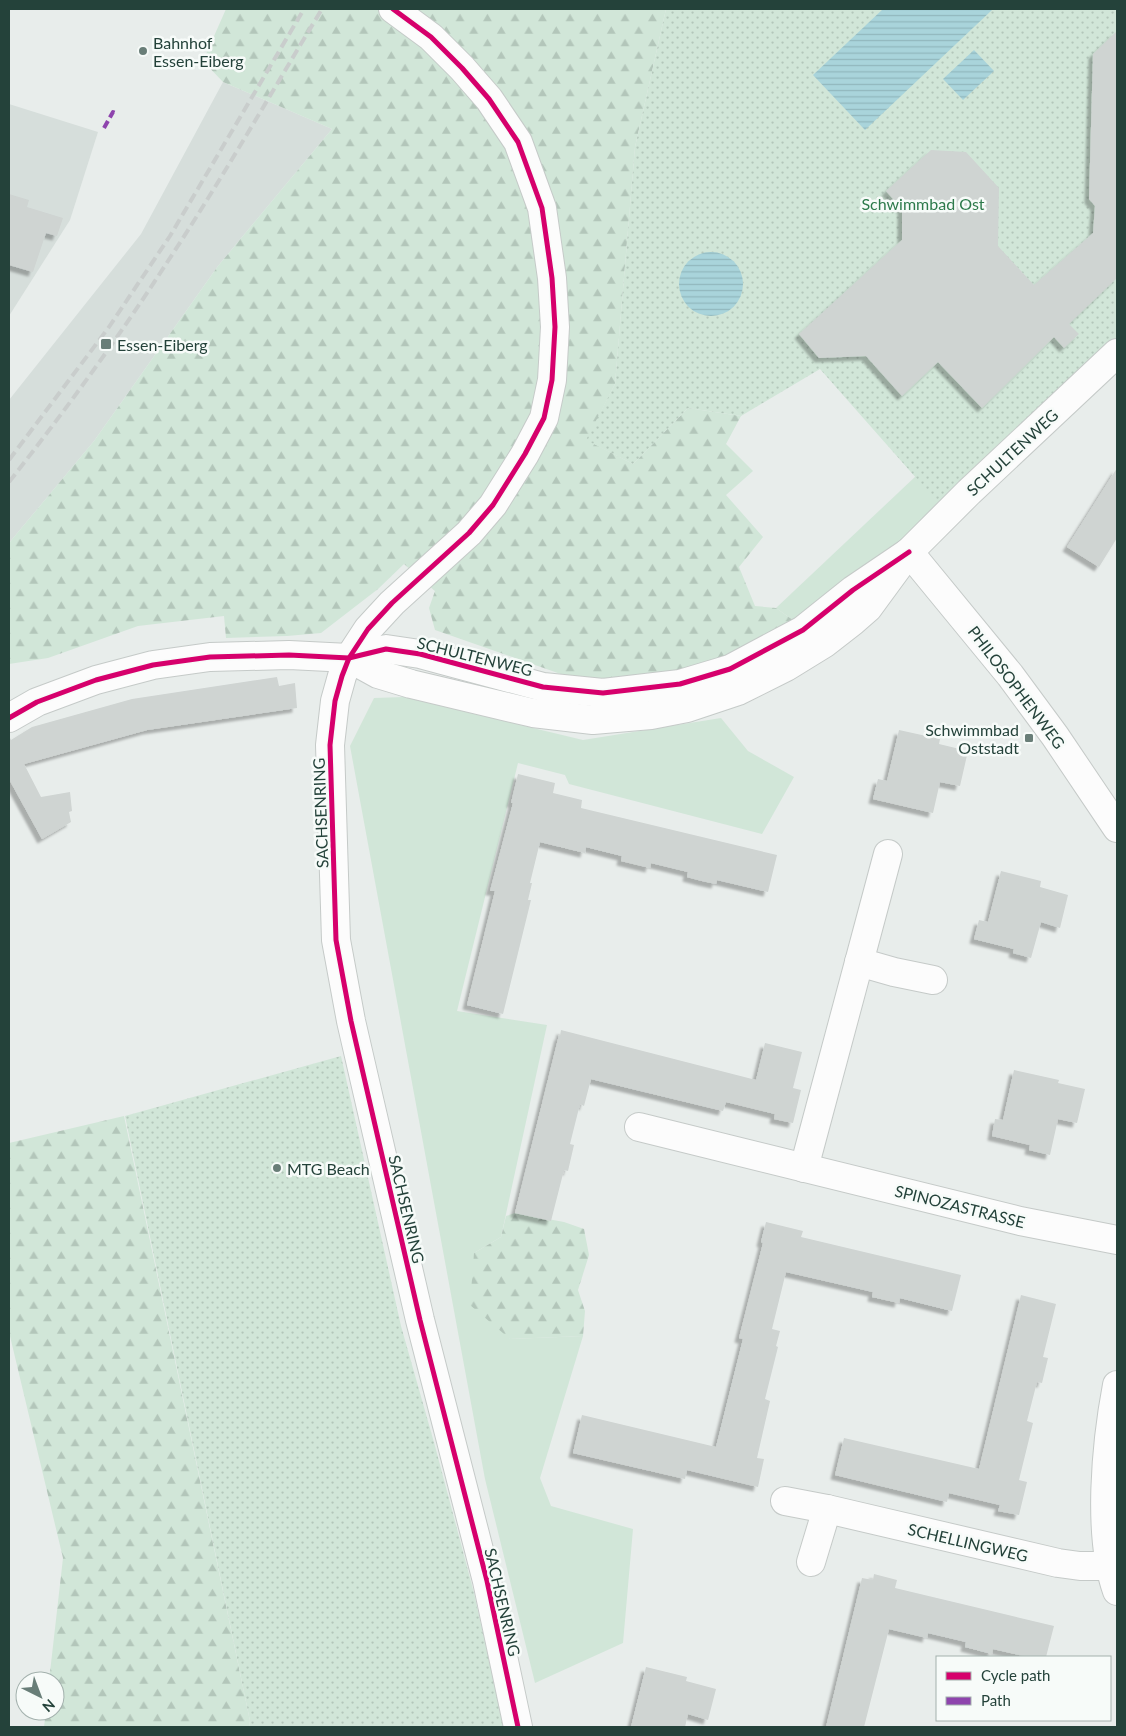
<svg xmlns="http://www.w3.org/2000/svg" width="1126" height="1736" font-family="Lato,sans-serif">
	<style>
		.built { fill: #d6dedb }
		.grass { fill: #d1e6d8 }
		.forest { fill: url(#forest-firs) }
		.park { fill: url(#park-dots) }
		.water { fill: url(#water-rules) }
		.building { fill: #cfd4d2; filter: url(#shadow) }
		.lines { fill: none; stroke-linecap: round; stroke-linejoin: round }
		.minor-casing { stroke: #c5cac8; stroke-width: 30 }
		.minor { stroke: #fcfcfc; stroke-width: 28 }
		.rail { stroke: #c9cdcc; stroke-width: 4; stroke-dasharray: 10 5; stroke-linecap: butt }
		.quiet { stroke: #8e44ad; stroke-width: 4; stroke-dasharray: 8 4; stroke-linecap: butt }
		.cycleway-casing { stroke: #f7fbf9; stroke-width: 8 }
		.cycleway { stroke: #d6006c; stroke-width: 5 }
		.poi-dot { fill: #697e78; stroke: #f7fbf9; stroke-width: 2 }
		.labels { text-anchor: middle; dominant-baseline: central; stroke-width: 5; stroke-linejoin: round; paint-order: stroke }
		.poi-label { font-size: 16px; fill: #24423a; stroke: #f7fbf9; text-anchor: start }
		.park-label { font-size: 16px; fill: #2d7a4b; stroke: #f7fbf9 }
		.street-label { font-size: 16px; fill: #24423a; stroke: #f7fbf9 }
	</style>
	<defs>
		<pattern id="forest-firs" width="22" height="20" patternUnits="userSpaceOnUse" patternTransform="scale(1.25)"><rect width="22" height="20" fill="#d1e6d8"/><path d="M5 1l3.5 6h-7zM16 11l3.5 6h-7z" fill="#b3c6ba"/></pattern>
		<pattern id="park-dots" width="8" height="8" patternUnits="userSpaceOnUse" patternTransform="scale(1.25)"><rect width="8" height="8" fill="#d1e6d8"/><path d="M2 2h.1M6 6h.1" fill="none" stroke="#b3c6ba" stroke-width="1.8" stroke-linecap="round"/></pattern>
		<pattern id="water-rules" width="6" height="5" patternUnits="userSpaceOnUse" patternTransform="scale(1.25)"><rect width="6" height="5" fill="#a9d4db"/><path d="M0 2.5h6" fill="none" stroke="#91b7bd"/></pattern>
		<filter id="shadow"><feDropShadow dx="-4.5" dy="4.5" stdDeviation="1" flood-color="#0004"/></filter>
	</defs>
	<rect width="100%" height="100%" fill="#e8edeb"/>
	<g class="built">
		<polygon points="223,82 332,129 218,266 94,441 9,543 9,400 141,234"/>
		<polygon points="9,104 98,132 70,220 9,316"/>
	</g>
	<g class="grass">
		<polygon points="916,476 947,513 804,628 776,608"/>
		<polygon points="404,697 583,740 721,718 748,751 794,777 762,834 569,784 565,775 518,763 457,1011 547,1025 501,1237 474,1253 510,1339 583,1336 540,1478 551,1506 633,1529 623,1643 535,1683 485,1479 350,746 374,698"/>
	</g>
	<g class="forest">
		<polygon points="226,9 666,9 635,147 615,384 587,440 633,464 688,408 741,416 726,444 753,471 726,495 763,537 739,567 755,606 776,608 804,628 775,645 612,692 435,630 429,608 435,591 404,564 378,589 321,633 287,636 226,638 224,616 138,626 48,658 9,664 9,543 94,441 218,266 332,129 223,82 203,61"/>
		<polygon points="124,1116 250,1721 249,1727 44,1727 46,1711 55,1711 55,1681 49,1681 63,1558 9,1332 9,1143"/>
		<polygon points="515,1213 564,1222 584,1229 589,1255 578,1290 585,1311 583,1336 510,1339 470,1305 474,1253 501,1237 506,1216"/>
	</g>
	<g class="park">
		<polygon points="666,9 1117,9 1117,352 947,513 820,369 741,416 688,408 633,464 586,440 615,384 635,147"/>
		<polygon points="341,1056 401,1326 435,1446 474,1593 504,1727 249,1727 250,1721 125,1116"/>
	</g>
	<g class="water">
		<polygon points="883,9 991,9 992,10 865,130 813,75"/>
		<polygon points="974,50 994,71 963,100 943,79"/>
		<circle cx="711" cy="284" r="32"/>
	</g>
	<g class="building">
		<polygon points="1117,31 1117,278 1069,324 1079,334 1064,348 1054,337 982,408 938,362 902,396 866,356 819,358 799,334 902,240 902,209 886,191 931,150 966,152 999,188 998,246 1034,285 1093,233 1095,206 1089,199 1093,54"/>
		<polygon points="9,194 29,200 27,207 63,218 57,236 46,233 33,272 9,265"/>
		<polygon points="1117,468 1117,538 1099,567 1067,547"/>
		<polygon points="277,677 279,686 295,683 297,708 147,730 24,764 41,797 70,792 72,811 69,812 71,822 42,839 9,779 9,736 11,740 32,727 132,699"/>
		<polygon points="899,730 940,739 939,744 968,751 960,786 940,782 933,813 873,799 878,779 887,781"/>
		<polygon points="518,774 555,783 553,793 582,800 581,808 777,855 768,892 717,880 716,884 702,881 687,877 688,872 651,863 650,868 621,861 622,856 586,847 585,853 540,842 530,883 532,883 528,900 531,900 503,1014 467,1005 495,891 490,891 513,803 511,803"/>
		<polygon points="1001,871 1041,881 1040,887 1068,895 1060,928 1041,922 1031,958 1013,953 1014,949 974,939 979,920 988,922"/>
		<polygon points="561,1030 756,1080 765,1043 802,1052 793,1088 801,1090 793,1123 774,1119 775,1114 726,1102 723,1111 591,1079 584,1106 580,1104 570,1144 574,1145 568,1171 564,1170 551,1221 515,1213 559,1035 560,1036"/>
		<polygon points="1014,1070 1059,1080 1058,1083 1085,1089 1077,1123 1058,1119 1050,1155 1029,1150 1030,1145 992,1136 995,1119 1003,1120"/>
		<polygon points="766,1222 803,1231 801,1237 961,1275 952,1311 900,1298 899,1303 872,1297 873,1292 786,1272 772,1329 780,1331 776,1346 778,1347 765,1399 770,1401 757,1458 764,1459 758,1487 687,1470 685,1479 573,1453 582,1415 716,1447 743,1339 739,1338 763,1243 761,1242"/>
		<polygon points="1021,1295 1056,1304 1043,1357 1048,1358 1042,1383 1037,1382 1027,1421 1033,1423 1019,1480 1027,1482 1019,1515 998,1511 1000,1505 949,1493 947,1502 835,1475 844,1438 979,1469"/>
		<polygon points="874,1574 897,1580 895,1588 1054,1626 1046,1657 1028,1657 993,1649 992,1654 965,1647 966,1642 928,1633 927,1638 889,1629 864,1727 826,1727 862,1578 873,1580"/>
		<polygon points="646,1667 687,1677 686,1681 716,1689 708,1720 688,1714 685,1727 631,1727"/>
	</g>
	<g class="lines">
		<defs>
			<g id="minor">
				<polyline points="393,9 431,37 462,68 489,99 518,142 542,208 552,278 555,327 552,380 544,418 525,454 493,505 469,533 392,603 368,629 349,658 342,676 335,701 330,745 336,940 351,1021 420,1320 487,1581 518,1727"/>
				<polyline points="909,552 1010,675 1055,736 1117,828"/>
				<polyline points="349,658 378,674 411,684 533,713 593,720 651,715 687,708 738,691 786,667 825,643 852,622 868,608 909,552 969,492 1117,353"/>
				<polyline points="9,718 37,702 96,680 153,665 210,657 289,655 349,658 386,649 420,654 543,687 603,693 680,684 730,669 803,630 853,590 909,552"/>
				<polyline points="859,962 894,972 933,980"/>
				<polyline points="639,1127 1020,1221 1117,1240"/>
				<polyline points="804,1168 888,854"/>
				<path d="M1117 1385C1106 1443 1097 1535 1117 1591"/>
				<polyline points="785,1501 827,1509 1058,1563 1080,1566 1110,1566"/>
				<polyline points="811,1562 827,1509"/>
			</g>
		</defs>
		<use href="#minor" class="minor-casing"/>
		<use href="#minor" class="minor"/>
		<g class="rail">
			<polyline points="9,460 109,327 170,236 304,9"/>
			<path d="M9 482C65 411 119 337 168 261 222 179 271 93 322 9"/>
		</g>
		<polyline class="quiet" points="104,128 113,112 118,114"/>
		<defs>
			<g id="cycleway">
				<polyline points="393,9 431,37 462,68 489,99 518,142 542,208 552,278 555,327 552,380 544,418 525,454 493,505 469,533 392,603 368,629 349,658 342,676 335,701 330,745 336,940 351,1021 420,1320 487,1581 518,1727"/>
				<polyline points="9,718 37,702 96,680 153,665 210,657 289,655 349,658 386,649 420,654 543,687 603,693 680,684 730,669 803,630 853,590 909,552"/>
			</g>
		</defs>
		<use href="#cycleway" class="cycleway-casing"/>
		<use href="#cycleway" class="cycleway"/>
	</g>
	<g class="poi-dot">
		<circle cx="143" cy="51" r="5"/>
		<rect x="100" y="338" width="12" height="12" rx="2.5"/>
		<rect x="1024" y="733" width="10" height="10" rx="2.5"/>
		<circle cx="277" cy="1168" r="5"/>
	</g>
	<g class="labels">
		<g class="poi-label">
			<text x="153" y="42">Bahnhof<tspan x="153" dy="18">Essen-Eiberg</tspan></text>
			<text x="117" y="344">Essen-Eiberg</text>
			<text x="1019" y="729" text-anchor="end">Schwimmbad<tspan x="1019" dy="18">Oststadt</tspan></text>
			<text x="287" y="1168">MTG Beach</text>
		</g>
		<g class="park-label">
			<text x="923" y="203">Schwimmbad Ost</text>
		</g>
		<g class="street-label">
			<text transform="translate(1012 452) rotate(-43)">SCHULTENWEG</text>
			<text transform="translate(475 656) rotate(14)">SCHULTENWEG</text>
			<text transform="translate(1017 687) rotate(53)">PHILOSOPHENWEG</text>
			<text transform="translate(320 813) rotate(-92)">SACHSENRING</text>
			<text transform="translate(960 1206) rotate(14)">SPINOZASTRASSE</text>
			<text transform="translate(407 1209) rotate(77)">SACHSENRING</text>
			<text transform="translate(968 1542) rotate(13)">SCHELLINGWEG</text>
			<text transform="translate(503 1602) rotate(77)">SACHSENRING</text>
		</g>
	</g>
	<rect width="1126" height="1736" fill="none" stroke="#24423a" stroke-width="20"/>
	<rect x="936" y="1656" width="175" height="65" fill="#f7fbf9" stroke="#a3b1ad"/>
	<rect x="946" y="1672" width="25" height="8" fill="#d6006c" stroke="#a3b1ad"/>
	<text x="981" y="1681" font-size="15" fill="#24423a">Cycle path</text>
	<rect x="946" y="1697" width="25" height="8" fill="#8e44ad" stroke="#a3b1ad"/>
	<text x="981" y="1706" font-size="15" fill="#24423a">Path</text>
	<g transform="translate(40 1696) rotate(138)"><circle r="24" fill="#f7fbf9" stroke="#a3b1ad"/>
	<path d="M0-4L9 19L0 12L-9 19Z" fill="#697e78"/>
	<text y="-8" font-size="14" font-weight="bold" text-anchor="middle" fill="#24423a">N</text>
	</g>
</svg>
